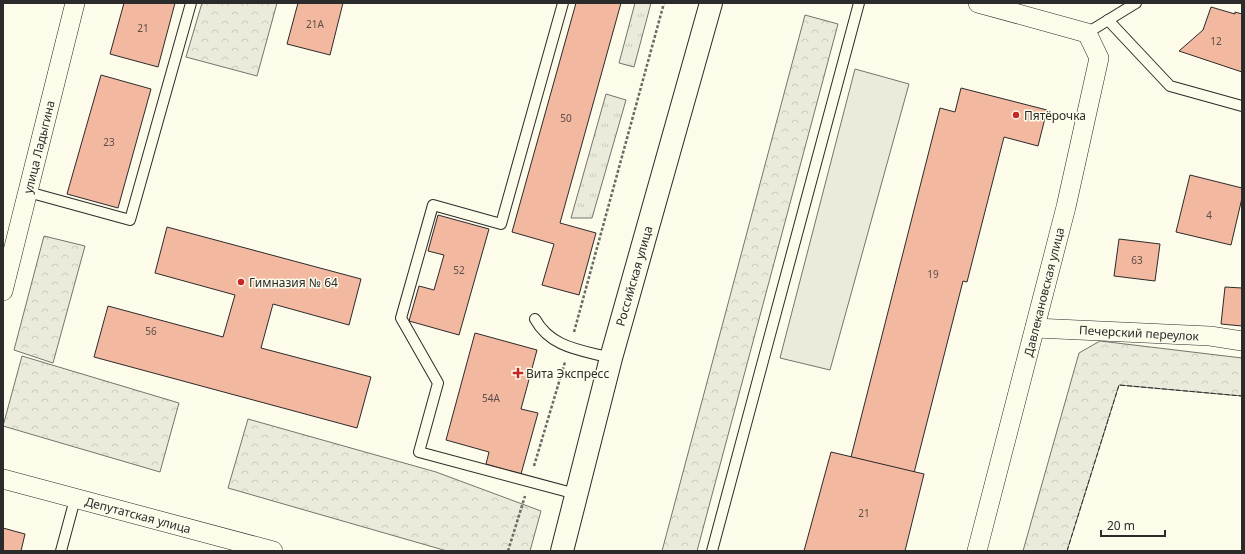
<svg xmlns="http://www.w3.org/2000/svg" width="1245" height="554" font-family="'Noto Sans',sans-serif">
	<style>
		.grass { fill: url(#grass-tufts); stroke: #74746e }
		.forest { fill: url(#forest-crowns); stroke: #74746e }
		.pitch { fill: #ecebdb; stroke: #74746e }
		.building { fill: #f2b8a0; stroke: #2b2b2b }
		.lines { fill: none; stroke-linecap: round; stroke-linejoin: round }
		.service-casing { stroke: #2b2b2b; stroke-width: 12 }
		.minor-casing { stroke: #2b2b2b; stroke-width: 20 }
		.secondary-casing { stroke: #2b2b2b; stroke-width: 24 }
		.path { stroke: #6a6964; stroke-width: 2.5; stroke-dasharray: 3 2; stroke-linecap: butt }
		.service { stroke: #fdfbea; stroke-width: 10 }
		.minor { stroke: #fdfbea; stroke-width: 19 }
		.secondary { stroke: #fdfbea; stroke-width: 22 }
		.fence { stroke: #2b2b2b; stroke-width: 1; stroke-dasharray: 5 2; stroke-linecap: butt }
		.poi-dot { fill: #c62828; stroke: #fdfbea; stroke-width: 1.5 }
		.labels { text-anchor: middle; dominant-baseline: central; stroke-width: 3; stroke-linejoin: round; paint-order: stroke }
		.number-label { font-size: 10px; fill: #5d4e48 }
		.poi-label { font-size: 12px; fill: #2b2b2b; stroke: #fdfbea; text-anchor: start }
		.street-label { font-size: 12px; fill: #2b2b2b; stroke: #fdfbea }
	</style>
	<defs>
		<pattern id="grass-tufts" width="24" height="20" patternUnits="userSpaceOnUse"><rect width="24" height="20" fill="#ecebdb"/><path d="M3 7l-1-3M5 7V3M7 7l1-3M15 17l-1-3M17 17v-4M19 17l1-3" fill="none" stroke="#cbcabc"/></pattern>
		<pattern id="forest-crowns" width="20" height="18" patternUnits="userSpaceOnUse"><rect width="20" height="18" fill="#ecebdb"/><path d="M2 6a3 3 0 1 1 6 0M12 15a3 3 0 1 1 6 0" fill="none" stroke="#cbcabc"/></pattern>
	</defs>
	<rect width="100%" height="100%" fill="#fdfbea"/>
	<g class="grass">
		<polygon points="635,3 651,3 634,67 619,63"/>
		<polygon points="606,94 626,100 592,218 571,218"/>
	</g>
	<g class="forest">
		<polygon points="202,3 277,3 257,76 186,57"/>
		<polygon points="805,15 838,24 697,551 662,551"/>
		<polygon points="44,236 85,246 53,363 14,350"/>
		<polygon points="1100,341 1242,358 1242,396 1119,385 1067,551 1023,551 1079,353"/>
		<polygon points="22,356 179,403 160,472 3,426"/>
		<polygon points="248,419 436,472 541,511 530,551 447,551 228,488"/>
	</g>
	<polygon class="pitch" points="855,69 909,84 830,370 780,358"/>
	<g class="building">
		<polygon points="124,3 175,3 158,67 110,54"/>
		<polygon points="298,3 343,3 330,55 287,44"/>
		<polygon points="576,3 621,3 560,223 596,233 579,295 542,285 554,244 512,232"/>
		<polygon points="1211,7 1235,14 1235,12 1242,14 1242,72 1179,51 1203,30"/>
		<polygon points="101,75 151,89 118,208 67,194"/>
		<polygon points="961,88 1047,110 1038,146 1004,137 967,282 963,281 914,473 851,457 940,108 955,112"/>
		<polygon points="1190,175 1242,188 1242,198 1231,245 1176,232"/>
		<polygon points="438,215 489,229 459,335 409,321 419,286 434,290 444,255 428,251"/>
		<polygon points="167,227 361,279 349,325 273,304 261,348 371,377 357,428 94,357 108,306 223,337 235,295 155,273"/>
		<polygon points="1119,239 1160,244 1155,281 1114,276"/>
		<polygon points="1225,287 1242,288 1242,326 1221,324"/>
		<polygon points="475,333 537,350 521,409 538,413 521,474 486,464 489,452 446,440"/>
		<polygon points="831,452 924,474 905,551 804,551"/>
		<polygon points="3,528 25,534 21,551 3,551"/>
	</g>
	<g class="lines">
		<defs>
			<g id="service">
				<polyline points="563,3 501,224 433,205 401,318 438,383 419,452 576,494"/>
				<polyline points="1108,20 1170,86 1242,106"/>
				<polyline points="1087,33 1136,3"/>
				<polyline points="28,192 130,220 191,3"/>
				<path d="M535 319C551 348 581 350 611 358"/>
				<polyline points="61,551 75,499"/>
				<polyline points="712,551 859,3"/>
			</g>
			<g id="minor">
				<polyline points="3,291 75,3"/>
				<polyline points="1035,328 1210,336 1242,341"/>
				<polyline points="3,479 273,551"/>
				<polyline points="977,551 1066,207 1099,58 1087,33 978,3"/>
			</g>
			<polyline id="secondary" points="562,551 611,358 711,3"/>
		</defs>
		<use href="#service" class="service-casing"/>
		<use href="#minor" class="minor-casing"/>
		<use href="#secondary" class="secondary-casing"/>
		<g class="path">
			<polyline points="574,332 664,3"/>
			<polyline points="534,466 565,362"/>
			<polyline points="508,551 525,496"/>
		</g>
		<use href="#service" class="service"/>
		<use href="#minor" class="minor"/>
		<use href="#secondary" class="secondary"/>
		<polyline class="fence" points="1067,551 1119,385 1242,396"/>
	</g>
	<g class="poi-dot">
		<circle cx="1016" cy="115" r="4"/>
		<circle cx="241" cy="282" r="4"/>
		<path d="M516 367h4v4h4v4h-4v4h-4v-4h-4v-4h4z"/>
	</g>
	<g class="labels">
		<g class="number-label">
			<text x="315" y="24">21А</text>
			<text x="143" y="28">21</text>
			<text x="1216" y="41">12</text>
			<text x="566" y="118">50</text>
			<text x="109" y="142">23</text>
			<text x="1209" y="215">4</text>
			<text x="1137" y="260">63</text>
			<text x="459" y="270">52</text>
			<text x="933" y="274">19</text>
			<text x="151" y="331">56</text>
			<text x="491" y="398">54А</text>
			<text x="864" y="513">21</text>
		</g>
		<g class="poi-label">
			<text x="1024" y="115">Пятёрочка</text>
			<text x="249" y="282">Гимназия № 64</text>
			<text x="526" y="373">Вита Экспресс</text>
		</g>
		<g class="street-label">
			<text transform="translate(39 147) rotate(-76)">улица Ладыгина</text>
			<text transform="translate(634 276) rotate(-74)">Российская улица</text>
			<text transform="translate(1044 292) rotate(-76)">Давлекановская улица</text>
			<text transform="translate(1139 333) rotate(3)">Печерский переулок</text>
			<text transform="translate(138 515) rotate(15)">Депутатская улица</text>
		</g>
	</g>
	<rect width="1245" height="554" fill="none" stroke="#2b2b2b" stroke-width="8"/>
	<path d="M1101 530v6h64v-6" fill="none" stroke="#2b2b2b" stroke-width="2"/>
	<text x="1107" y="530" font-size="12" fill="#2b2b2b" stroke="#fdfbea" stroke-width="3" paint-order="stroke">20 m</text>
</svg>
